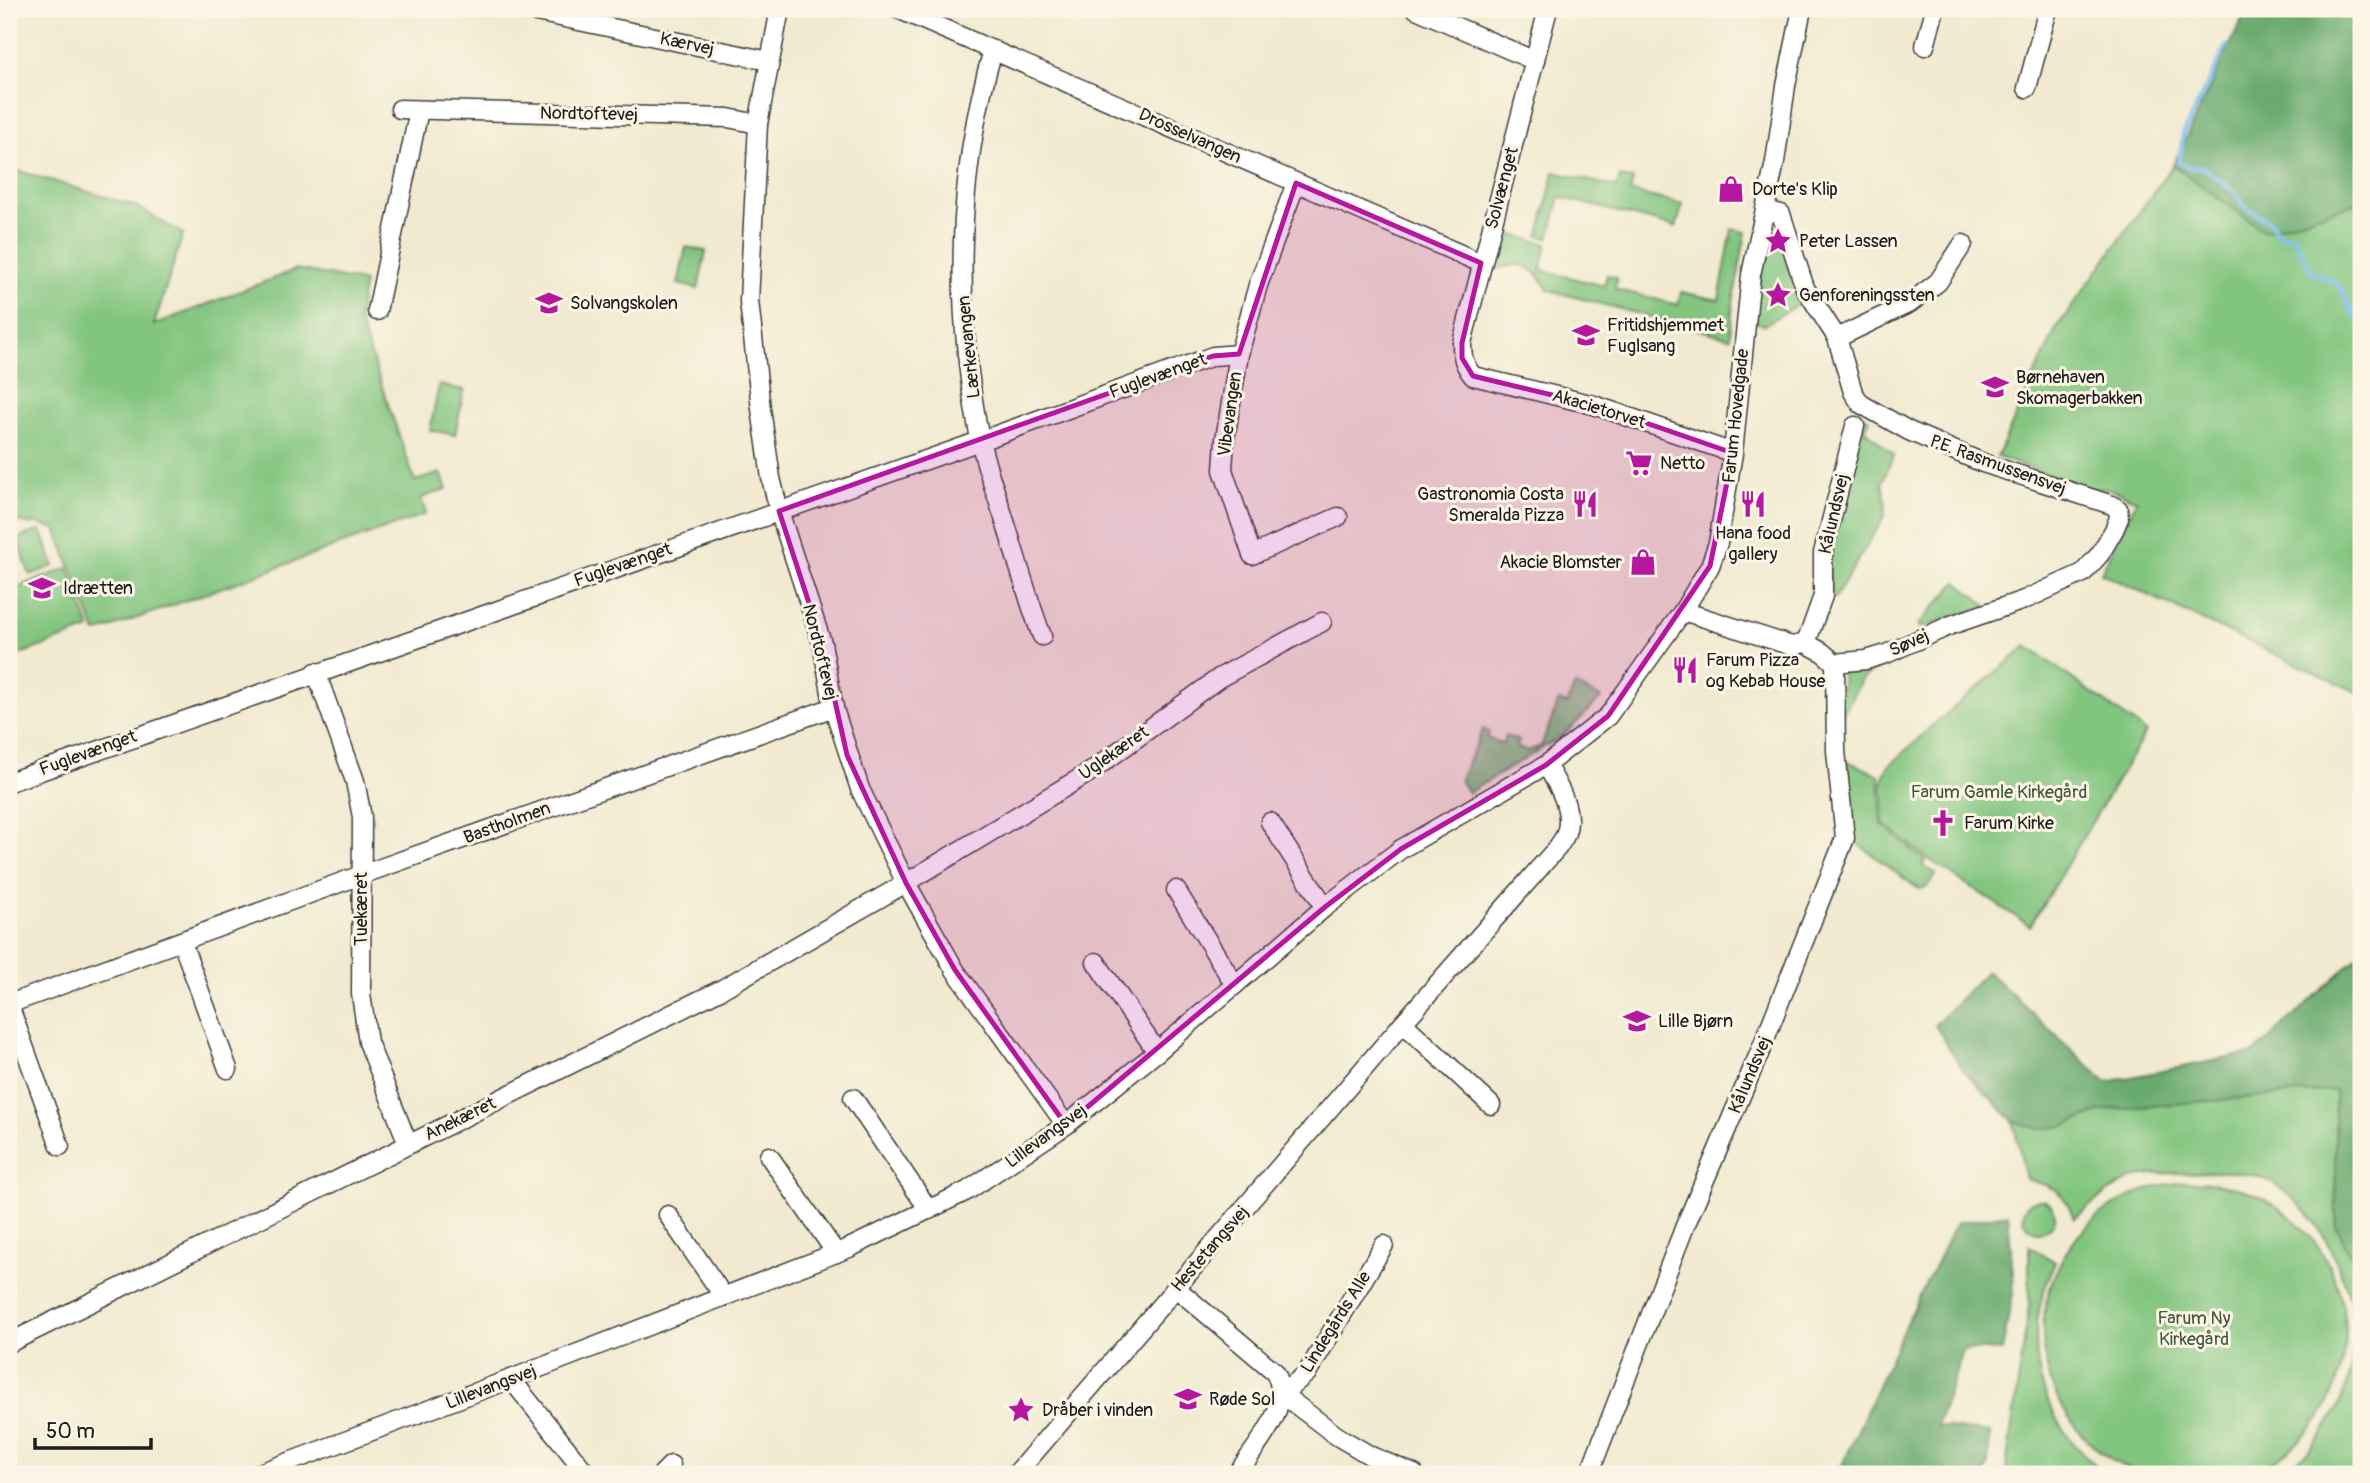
<svg xmlns="http://www.w3.org/2000/svg" width="2370" height="1483" font-family="Pangolin,sans-serif">
	<style>
		.green { fill: #82c57f; stroke: #4f704e; stroke-width: 2 }
		.forest { fill: #69aa6e; stroke: #426345; stroke-width: 2 }
		.lines { fill: none; stroke-linecap: round; stroke-linejoin: round }
		.stream { stroke: #7abcef; stroke-width: 4.5 }
		.minor-casing { stroke: #3c3b37; stroke-width: 21 }
		.minor { stroke: #fff; stroke-width: 18 }
		.marked { fill: #b5179e; fill-opacity: 0.2; stroke: #b5179e; stroke-width: 5; stroke-linejoin: round }
		.labels { text-anchor: middle; dominant-baseline: central; stroke-width: 6; stroke-linejoin: round; paint-order: stroke }
		.street-label { font-size: 18px; fill: #1c1c1c; stroke: #fcf5e5 }
		.poi-label { font-size: 18px; fill: #1c1c1c; stroke: #fcf5e5; text-anchor: start }
		.park-label { font-size: 18px; fill: #40573f; stroke: #fcf5e5 }
	</style>
	<rect width="100%" height="100%" fill="#fcf5e5"/>
	<filter id="ink" filterUnits="userSpaceOnUse"><feTurbulence type="fractalNoise" baseFrequency=".0143" numOctaves="2"/><feDisplacementMap in="SourceGraphic" scale="14" xChannelSelector="R" yChannelSelector="G"/><feConvolveMatrix kernelMatrix="1 2 1 2 8 2 1 2 1" color-interpolation-filters="sRGB"/></filter>
	<filter id="wash" filterUnits="userSpaceOnUse"><feTurbulence type="fractalNoise" baseFrequency=".00686" numOctaves="4" result="noise"/><feDisplacementMap in="SourceGraphic" scale="28" xChannelSelector="R" yChannelSelector="G"/><feGaussianBlur stdDeviation="1.57" result="paint"/><feColorMatrix in="noise" values="0 0 0 0 0 0 0 0 0 0 0 0 0 0 0 0 0 1.4 0 .05"/><feComposite in="paint" operator="in"/></filter>
	<g filter="url(#wash)">
		<rect width="100%" height="100%" fill="#f1ead0"/>
		<g class="green">
			<polygon points="2173,165 2264,231 2361,202 2361,694 2101,573 2137,500 2107,488 2089,489 1997,457 2056,329"/>
			<polygon points="9,168 136,206 183,234 154,325 297,269 364,282 358,318 415,481 441,473 447,489 421,498 426,514 96,633 56,529 35,523 31,525 9,518"/>
			<polygon points="1554,172 1616,187 1620,177 1633,179 1630,192 1683,204 1676,227 1560,197 1549,238 1539,236"/>
			<path d="M1732 229 1746 232 1733 303 1730 338 1548 290C1533 263 1520 260 1491 271L1501 232 1547 244 1541 270 1604 286 1607 275 1617 278 1615 289 1678 305 1681 292 1719 300Z"/>
			<polygon points="1774,232 1781,233 1802,302 1764,325 1752,321 1764,245"/>
			<polygon points="686,247 706,251 698,289 678,284"/>
			<polygon points="439,385 464,390 455,435 430,430"/>
			<polygon points="1861,415 1868,418 1869,421 1864,429 1894,455 1882,482 1886,503 1884,517 1835,598 1831,595 1828,562"/>
			<polygon points="41,530 54,566 30,575 17,538"/>
			<polygon points="68,568 90,629 9,658 9,590"/>
			<polygon points="1957,582 1987,606 1921,628 1918,625"/>
			<polygon points="2027,646 2146,732 2030,926 1927,858 1884,824 1882,779 1888,767 1933,725"/>
			<polygon points="1889,660 1862,679 1840,719 1843,668"/>
			<path d="M1575 685 1601 698 1564 735 1468 793 1460 780C1467 762 1476 747 1483 729L1489 732 1487 738 1503 744 1506 736 1519 741 1517 748 1527 751 1541 746 1559 701 1567 704Z"/>
			<polygon points="1847,761 1879,775 1882,825 1925,860 1923,865 1936,874 1928,886 1921,889 1916,887 1851,839 1844,764"/>
			<path d="M2335 1090 2336 1226 2361 1276V1474H2277C2287 1467 2299 1460 2307 1452 2345 1414 2363 1352 2350 1299 2347 1286 2340 1272 2335 1259 2322 1227 2295 1192 2262 1178 2241 1170 2216 1172 2193 1173 2178 1174 2161 1172 2146 1175 2119 1180 2094 1202 2074 1219 2063 1189 2056 1188 2026 1179L2013 1121 2040 1129 2063 1126 2103 1110Z"/>
			<circle cx="2194" cy="1333" r="151"/>
			<circle cx="2039" cy="1216" r="16"/>
			<path d="M2029 1246 2055 1262C2018 1342 2036 1420 2106 1474H2014L2006 1468 2029 1306Z"/>
		</g>
		<g class="forest">
			<polygon points="2247,9 2361,9 2361,202 2264,231 2173,165"/>
			<polygon points="2361,953 2361,1276 2336,1226 2335,1090 2103,1110 2063,1126 2040,1129 2013,1121 1963,1070 1935,1025 1987,971 2106,1082 2254,1053"/>
			<polygon points="2008,1214 2014,1288 2002,1351 1964,1349 1937,1426 1990,1433 1988,1465 1984,1474 1838,1474 1904,1328 1956,1223"/>
		</g>
		<g class="lines">
			<path class="stream" d="M2227 45 2183 134 2179 163 2189 168 2202 167 2235 192 2245 207 2270 222 2278 234 2294 237 2312 273C2355 283 2336 300 2361 323"/>
		</g>
	</g>
	<g filter="url(#ink)">
		<g class="lines">
			<defs>
				<g id="minor">
					<polyline points="522,9 769,61"/>
					<polyline points="780,9 758,124 749,301 761,409 771,478 779,511 822,643 834,709 860,789 906,883 955,970 1066,1125"/>
					<polyline points="898,9 1481,263"/>
					<polyline points="1416,9 1535,61"/>
					<path d="M1548 9 1462 343C1462 357 1464 365 1473 376L1594 405 1733 453"/>
					<polyline points="1925,46 1935,9"/>
					<path d="M993 50C956 176 954 311 980 439 985 465 995 490 1003 515 1016 556 1027 597 1042 636"/>
					<polyline points="2027,88 2048,9"/>
					<polyline points="400,109 728,118 758,124"/>
					<polyline points="1296,183 1258,285 1239,354 1225,439 1223,470 1252,555 1338,517"/>
					<polyline points="377,311 419,110"/>
					<polyline points="1837,338 1910,303 1938,282 1963,244"/>
					<polyline points="1683,611 1792,646 1806,643 1822,652 1835,663 1866,660 1886,654 1951,625 2024,600 2083,573 2100,554 2114,530 2119,518 2118,509 2112,505 1983,463 1909,431 1861,404 1853,392 1837,338 1805,288 1781,214 1765,210"/>
					<polyline points="1806,643 1823,596 1823,553 1855,426"/>
					<polyline points="316,672 355,781 362,817 361,994 368,1042 408,1144"/>
					<polyline points="9,782 980,441 1213,356 1239,354"/>
					<polyline points="1270,822 1325,907"/>
					<polyline points="1176,890 1235,985"/>
					<polyline points="182,942 228,1069"/>
					<polyline points="1096,962 1157,1052"/>
					<polyline points="9,1004 361,875 834,707"/>
					<polyline points="9,1005 60,1146"/>
					<polyline points="1403,1023 1491,1105"/>
					<polyline points="853,1098 929,1210"/>
					<polyline points="769,1156 836,1253"/>
					<polyline points="668,1215 724,1297"/>
					<polyline points="1384,1245 1307,1373 1282,1394 1337,1436 1371,1456 1414,1474"/>
					<path d="M1176 1288 1275 1372C1294 1407 1256 1445 1237 1474"/>
					<polyline points="9,1343 722,989 906,883 1090,772 1219,678 1322,622"/>
					<polyline points="511,1379 587,1474"/>
					<polyline points="257,1474 511,1379 849,1248 967,1191 1066,1125 1157,1052 1325,907 1401,849 1546,765 1608,716 1683,611 1710,566 1718,543 1733,453 1751,275 1775,162 1786,86 1802,9"/>
					<polyline points="662,1474 671,1465"/>
					<path d="M1016 1474 1403 1023 1558 847C1560 843 1565 838 1566 833 1574 810 1557 783 1546 765"/>
					<polyline points="1589,1474 1685,1226 1759,1054 1845,838 1836,751 1835,663"/>
				</g>
			</defs>
			<use href="#minor" class="minor-casing"/>
			<use href="#minor" class="minor"/>
		</g>
	</g>
	<path class="marked" d="M1296 183 1481 263 1462 343V358L1473 376 1594 405 1733 453 1710 566 1608 716 1546 765 1401 849 1325 907 1066 1125 955 970 906 883 847 755 822 643 779 511 1213 356 1239 354Z"/>
	<defs>
		<symbol id="shop-bare" viewBox="-9 -9 18 18"><path d="M-5-2.5h2.3a2.7 3.5 0 0 1 5.4 0H5L5.5 6h-11ZM-1.5-2.5h3a1.5 2.3 0 0 0-3 0Z" fill="#b5179e" stroke="#fcf5e5" stroke-width="2.5" paint-order="stroke"/></symbol>
		<symbol id="sight-bare" viewBox="-9 -9 18 18"><path d="M0-6L1.8-2.2L6-1.7L2.9 1.2L3.7 5.4L0 3.3L-3.7 5.4L-2.9 1.2L-6-1.7L-1.8-2.2Z" fill="#b5179e" stroke="#fcf5e5" stroke-width="2.5" paint-order="stroke"/></symbol>
		<symbol id="school-bare" viewBox="-9 -9 18 18"><path d="M0-5L7-2L0 1L-7-2ZM-4 1L0 2.5L4 1V4Q0 6-4 4Z" fill="#b5179e" stroke="#fcf5e5" stroke-width="2.5" paint-order="stroke"/></symbol>
		<symbol id="supermarket-bare" viewBox="-9 -9 18 18"><path d="M-6-5.5h2.5l.6 2H6L4.5 2H-2.5L-4.4-4H-6ZM-1.5 3.2a1.3 1.3 0 1 0 .1 0ZM3 3.2a1.3 1.3 0 1 0 .1 0Z" fill="#b5179e" stroke="#fcf5e5" stroke-width="2.5" paint-order="stroke"/></symbol>
		<symbol id="restaurant-bare" viewBox="-9 -9 18 18"><path d="M-5-6h1v4h1v-4h1v4h1v-4h1v5L-1.5 .5V6h-2V.5L-5-1ZM5-6V6H3V1.5H1.5Q1.5-4 5-6Z" fill="#b5179e" stroke="#fcf5e5" stroke-width="2.5" paint-order="stroke"/></symbol>
		<symbol id="church-bare" viewBox="-9 -9 18 18"><path d="M-1.2-6h2.4v3.5h3.3v2.4h-3.3V6h-2.4V-.1h-3.3v-2.4h3.3Z" fill="#b5179e" stroke="#fcf5e5" stroke-width="2.5" paint-order="stroke"/></symbol>
	</defs>
	<g fill-rule="evenodd">
		<use href="#shop-bare" x="1712" y="170" width="38" height="38"/>
		<use href="#sight-bare" x="1759" y="222" width="38" height="38"/>
		<use href="#sight-bare" x="1759" y="276" width="38" height="38"/>
		<use href="#school-bare" x="530" y="284" width="38" height="38"/>
		<use href="#school-bare" x="1567" y="316" width="38" height="38"/>
		<use href="#school-bare" x="1976" y="368" width="38" height="38"/>
		<use href="#supermarket-bare" x="1620" y="444" width="38" height="38"/>
		<use href="#restaurant-bare" x="1566" y="485" width="38" height="38"/>
		<use href="#restaurant-bare" x="1734" y="485" width="38" height="38"/>
		<use href="#shop-bare" x="1624" y="543" width="38" height="38"/>
		<use href="#school-bare" x="23" y="569" width="38" height="38"/>
		<use href="#restaurant-bare" x="1666" y="651" width="38" height="38"/>
		<use href="#church-bare" x="1924" y="804" width="38" height="38"/>
		<use href="#school-bare" x="1618" y="1002" width="38" height="38"/>
		<use href="#school-bare" x="1169" y="1380" width="38" height="38"/>
		<use href="#sight-bare" x="1002" y="1391" width="38" height="38"/>
	</g>
	<g class="labels">
		<g class="street-label">
			<text transform="translate(687 44) rotate(12)">Kærvej</text>
			<text transform="translate(589 114) rotate(1)">Nordtoftevej</text>
			<text transform="translate(1190 136) rotate(24)">Drosselvangen</text>
			<text transform="translate(1502 188) rotate(-75)">Solvænget</text>
			<text transform="translate(969 347) rotate(-96)">Lærkevangen</text>
			<text transform="translate(1158 376) rotate(-20)">Fuglevænget</text>
			<text transform="translate(1599 409) rotate(17)">Akacietorvet</text>
			<text transform="translate(1230 414) rotate(-82)">Vibevangen</text>
			<text transform="translate(1736 416) rotate(-84)">Farum Hovedgade</text>
			<text transform="translate(1998 465) rotate(20)">P.E. Rasmussensvej</text>
			<text transform="translate(1834 514) rotate(-77)">Kålundsvej</text>
			<text transform="translate(623 565) rotate(-19)">Fuglevænget</text>
			<text transform="translate(1909 643) rotate(-24)">Søvej</text>
			<text transform="translate(820 652) rotate(76)">Nordtoftevej</text>
			<text transform="translate(88 753) rotate(-20)">Fuglevænget</text>
			<text transform="translate(1114 753) rotate(-35)">Uglekæret</text>
			<text transform="translate(507 823) rotate(-20)">Bastholmen</text>
			<text transform="translate(361 909) rotate(-90)">Tuekæret</text>
			<text transform="translate(1750 1075) rotate(-67)">Kålundsvej</text>
			<text transform="translate(460 1119) rotate(-26)">Anekæret</text>
			<text transform="translate(1046 1136) rotate(-36)">Lillevangsvej</text>
			<text transform="translate(1210 1249) rotate(-49)">Hestetangsvej</text>
			<text transform="translate(1336 1322) rotate(-58)">Lindegårds Alle</text>
			<text transform="translate(491 1387) rotate(-21)">Lillevangsvej</text>
		</g>
		<g class="poi-label">
			<text x="1752" y="189">Dorte's Klip</text>
			<text x="1799" y="241">Peter Lassen</text>
			<text x="1799" y="295">Genforeningssten</text>
			<text x="570" y="303">Solvangskolen</text>
			<text x="1607" y="325">Fritidshjemmet<tspan x="1607" dy="21">Fuglsang</tspan></text>
			<text x="2016" y="377">Børnehaven<tspan x="2016" dy="21">Skomagerbakken</tspan></text>
			<text x="1660" y="463">Netto</text>
			<text x="1564" y="494" text-anchor="end">Gastronomia Costa<tspan x="1564" dy="21">Smeralda Pizza</tspan></text>
			<text x="1753" y="533" text-anchor="middle">Hana food<tspan x="1753" dy="21">gallery</tspan></text>
			<text x="1622" y="562" text-anchor="end">Akacie Blomster</text>
			<text x="63" y="588">Idrætten</text>
			<text x="1706" y="660">Farum Pizza<tspan x="1706" dy="21">og Kebab House</tspan></text>
			<text x="1964" y="823">Farum Kirke</text>
			<text x="1658" y="1021">Lille Bjørn</text>
			<text x="1209" y="1399">Røde Sol</text>
			<text x="1042" y="1410">Dråber i vinden</text>
		</g>
		<g class="park-label">
			<text x="1999" y="792">Farum Gamle Kirkegård</text>
			<text x="2194" y="1318">Farum Ny<tspan x="2194" dy="21">Kirkegård</tspan></text>
		</g>
	</g>
	<rect width="2370" height="1483" fill="none" stroke="#fcf5e5" stroke-width="35"/>
	<path d="M35 1438v10h116v-10" fill="none" stroke="#1c1c1c" stroke-width="3.5"/>
	<text x="46" y="1438" font-size="21" fill="#1c1c1c" stroke="#fcf5e5" stroke-width="5" paint-order="stroke">50 m</text>
</svg>
